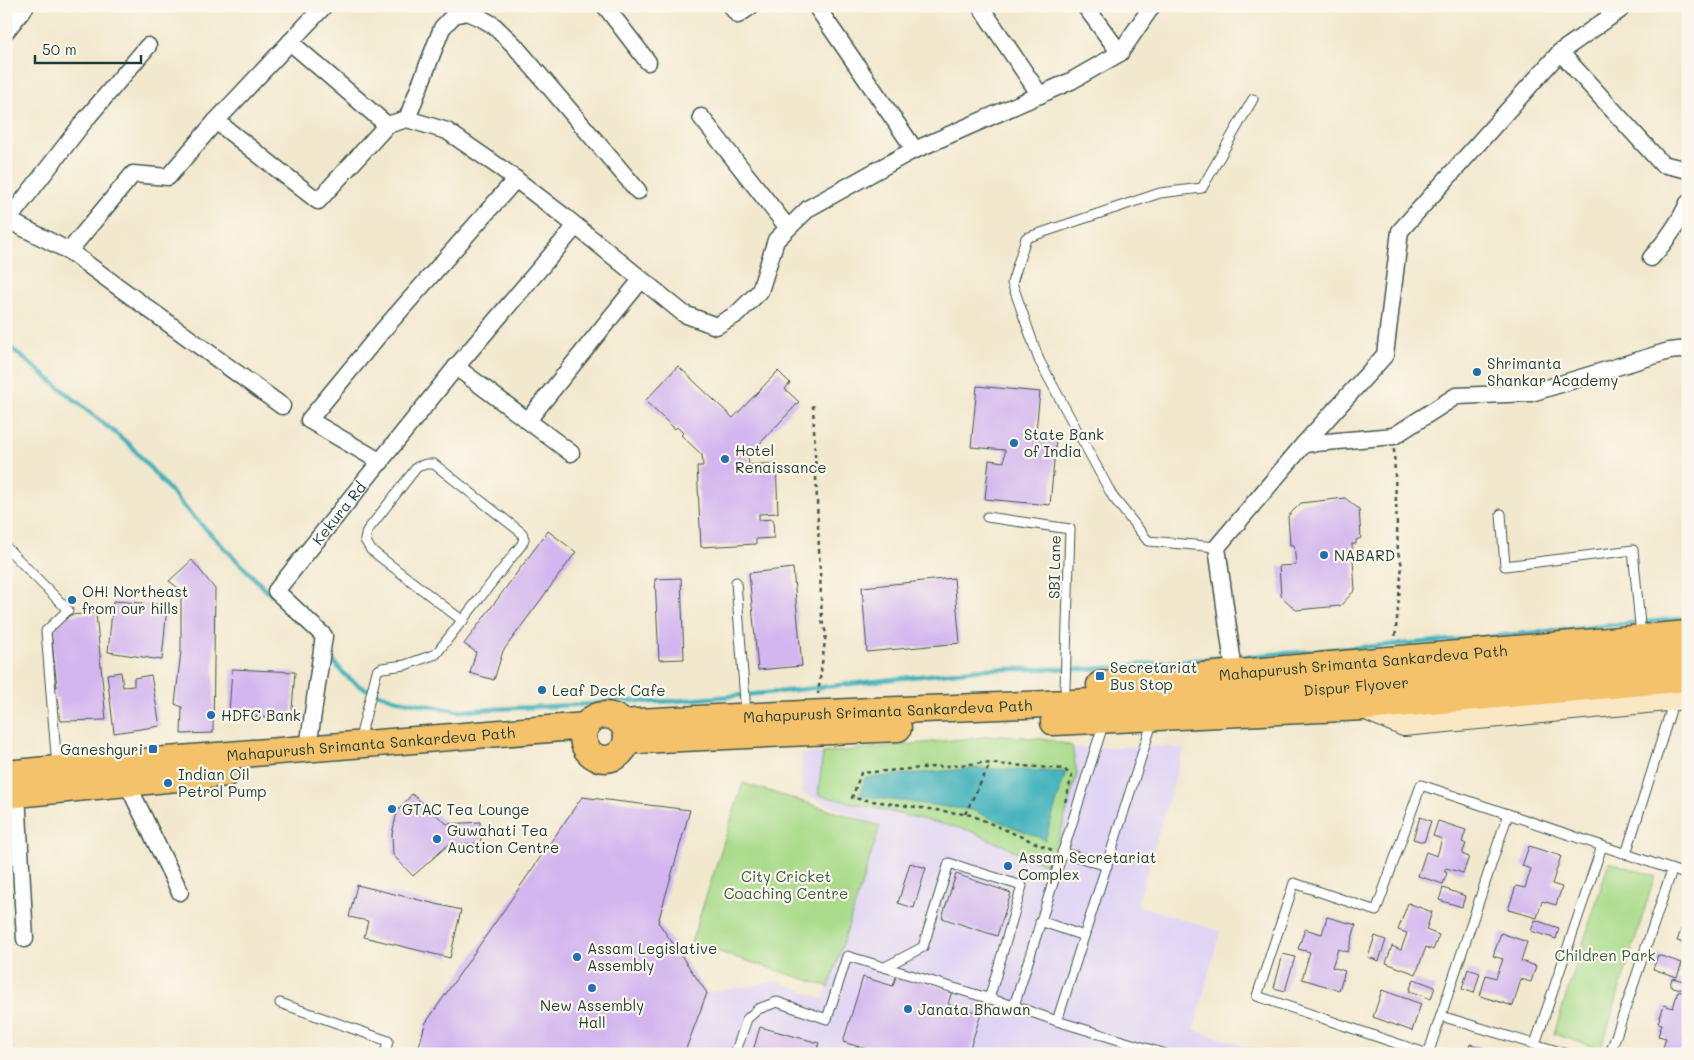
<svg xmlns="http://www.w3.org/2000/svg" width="1694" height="1060" font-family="Mali,sans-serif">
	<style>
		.built { fill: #e0d4f4 }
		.green { fill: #a9db8a; stroke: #648c5f }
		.water { fill: #42b2bb; stroke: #307878 }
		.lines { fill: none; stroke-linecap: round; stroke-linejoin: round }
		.stream { stroke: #42b2bb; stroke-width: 4.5 }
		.building { fill: #d3b6ef }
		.lane-casing { stroke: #3f574b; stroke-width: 11 }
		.street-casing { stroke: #3f574b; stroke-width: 19 }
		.secondary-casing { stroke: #3f574b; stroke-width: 26 }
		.primary-casing { stroke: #3f574b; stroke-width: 29 }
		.path { stroke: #3f574b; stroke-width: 2.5; stroke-dasharray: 4 4; stroke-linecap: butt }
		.lane { stroke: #fff; stroke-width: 9 }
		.street { stroke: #fff; stroke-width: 16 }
		.secondary { stroke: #fae7c3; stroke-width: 24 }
		.primary { stroke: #f3c26a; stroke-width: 26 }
		.poi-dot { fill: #1f6fb2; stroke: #fbf7ec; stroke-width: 2 }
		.labels { text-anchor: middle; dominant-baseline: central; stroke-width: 4.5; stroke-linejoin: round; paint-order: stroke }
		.poi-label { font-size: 15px; fill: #1f3d34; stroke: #fbf7ec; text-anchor: start }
		.street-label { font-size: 15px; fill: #1f3d34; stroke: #fbf7ec }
		.park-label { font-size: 15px; fill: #3b5d45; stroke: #fbf7ec }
	</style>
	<rect width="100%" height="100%" fill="#fbf7ec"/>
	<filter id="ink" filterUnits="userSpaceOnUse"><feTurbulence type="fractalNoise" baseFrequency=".02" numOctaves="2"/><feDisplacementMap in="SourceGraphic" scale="10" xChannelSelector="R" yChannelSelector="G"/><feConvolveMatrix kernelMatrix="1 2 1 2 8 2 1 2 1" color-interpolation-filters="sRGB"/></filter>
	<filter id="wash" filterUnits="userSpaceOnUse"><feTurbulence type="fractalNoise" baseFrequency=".0096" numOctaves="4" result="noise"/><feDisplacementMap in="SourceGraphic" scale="20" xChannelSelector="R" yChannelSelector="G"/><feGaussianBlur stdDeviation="1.12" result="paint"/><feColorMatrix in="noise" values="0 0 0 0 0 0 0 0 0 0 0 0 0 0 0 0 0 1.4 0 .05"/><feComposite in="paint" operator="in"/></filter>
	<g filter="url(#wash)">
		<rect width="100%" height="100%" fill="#f2e8ce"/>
		<polygon class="built" points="1167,746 1184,749 1137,905 1220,931 1194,1030 1271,1054 684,1054 707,993 778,981 823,999 880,827 802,793 801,754"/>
		<g class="green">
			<polygon points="1003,735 1051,740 1072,746 1077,774 1051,867 968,830 818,795 823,753"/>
			<polygon points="743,783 880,826 829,987 691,943"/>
			<polygon points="1609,862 1655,876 1601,1049 1554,1034"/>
		</g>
		<polygon class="water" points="977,768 1066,772 1045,840 971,810 860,796 865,778"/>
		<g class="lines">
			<g class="stream">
				<polyline points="6,344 130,445 187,510 271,595"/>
				<polyline points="327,653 345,675 361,687 393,699 458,711 592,704 619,700 651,702 675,701 778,692 983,669 1092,669 1228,657"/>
				<polyline points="1236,657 1464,639 1688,618"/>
			</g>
		</g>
		<g id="blocks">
			<g class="building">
				<polygon points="678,366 733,418 778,371 790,383 785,389 799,402 748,456 749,465 776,463 778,513 759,514 759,520 773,519 774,538 756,539 756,544 701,547 697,466 703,466 702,455 681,435 683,433 677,427 675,429 645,401"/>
				<polygon points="977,386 1040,392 1036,431 1032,431 1031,438 1056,440 1050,505 985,499 989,460 1004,462 1005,450 971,447"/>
				<polygon points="1345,498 1359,509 1361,538 1356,540 1356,544 1352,544 1355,590 1340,606 1296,610 1281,596 1279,566 1296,565 1294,545 1290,545 1288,516 1301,503"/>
				<polygon points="548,531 576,552 503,651 494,680 470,673 476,652 464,644"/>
				<polygon points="192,560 215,589 213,733 181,734 182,707 175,704 181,651 181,590 169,581"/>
				<polygon points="793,568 802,666 758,670 749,573"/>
				<polygon points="681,578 684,659 659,660 655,579"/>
				<polygon points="954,578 960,643 867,652 862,587"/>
				<polygon points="113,601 167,605 162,660 108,652"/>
				<polygon points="96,613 106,720 61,721 58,698 55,698 54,686 57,687 51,633 69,615"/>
				<polygon points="232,669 295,672 291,721 229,713"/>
				<polygon points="121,672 123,687 134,686 134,678 151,675 160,726 114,733 107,674"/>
				<polygon points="412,794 447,824 480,822 481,843 448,845 413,876 393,855 392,834 397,812"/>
				<polygon points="582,797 690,810 658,922 707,993 684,1054 417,1054 425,1024"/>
				<polygon points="1420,817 1431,821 1424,842 1413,839"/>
				<polygon points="1438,821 1466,830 1462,842 1466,844 1462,854 1469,857 1463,873 1446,868 1444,871 1447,873 1443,884 1418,876 1426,852 1437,856 1442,839 1433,836"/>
				<polygon points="1529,846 1561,856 1552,884 1562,887 1556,905 1542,901 1537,918 1508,910 1516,886 1525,888 1531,869 1522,866"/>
				<polygon points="910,863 926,868 914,908 898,903"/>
				<polygon points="956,874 1011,893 997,936 942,918"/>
				<polygon points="357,885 461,910 450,958 364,937 368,921 349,917"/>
				<polygon points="1443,888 1465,896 1462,907 1439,900"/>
				<polygon points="1685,897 1688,897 1688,915 1681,913"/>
				<polygon points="1408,903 1432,912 1426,930 1439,935 1433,950 1426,947 1416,974 1386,963 1392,946 1401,950 1407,933 1398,930"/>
				<polygon points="1327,917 1356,925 1348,952 1338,949 1332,967 1345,971 1339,990 1302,979 1310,952 1298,949 1305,929 1322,934"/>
				<polygon points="1535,920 1559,928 1556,939 1531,931"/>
				<polygon points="1682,927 1688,929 1688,944 1677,941"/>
				<polygon points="1501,933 1527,942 1521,961 1536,966 1531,982 1521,979 1513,1006 1480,996 1486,975 1496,978 1503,959 1493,956"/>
				<polygon points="1375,936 1386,940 1379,961 1368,957"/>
				<polygon points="1283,954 1295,957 1285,991 1274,988"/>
				<polygon points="1658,955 1682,963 1677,977 1653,969"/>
				<polygon points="1468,969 1480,973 1474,993 1462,989"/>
				<polygon points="897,974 952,991 948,1004 981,1014 968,1054 882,1054 843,1042 863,977 893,986"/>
				<polygon points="1672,978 1688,982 1688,991 1670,986"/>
				<polygon points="1414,979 1435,987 1431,999 1409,991"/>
				<polygon points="1382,990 1421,1004 1412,1031 1373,1017"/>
				<polygon points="1678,991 1688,994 1688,1021 1682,1037 1686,1039 1681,1054 1661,1054 1666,1038 1658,1036 1662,1024 1658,1023 1664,1005 1673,1008"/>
				<polygon points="760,1027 819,1043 816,1054 752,1054"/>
				<polygon points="1470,1044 1499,1053 1499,1054 1467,1054"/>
			</g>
		</g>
	</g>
	<g filter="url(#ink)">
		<use href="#blocks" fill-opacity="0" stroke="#3f574b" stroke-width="1"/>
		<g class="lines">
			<defs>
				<g id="lane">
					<polyline points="1501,514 1505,566 1633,550 1641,636"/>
					<polyline points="987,517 1070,529 1065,688"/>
					<polyline points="6,547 68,610 46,631 57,767"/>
					<polyline points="1217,547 1148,541 1113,497 1039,360 1012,283 1026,238 1160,193 1202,188 1253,99"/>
					<polyline points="736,582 746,714"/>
					<polyline points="1104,722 1014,1006 1057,1021 1153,720"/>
					<polyline points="359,742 377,671 382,668 405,665 436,654 522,544 524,539 522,533 434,464 426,464 417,467 367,531 365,540 371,550 463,621"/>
					<polyline points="1062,852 1107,866"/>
					<polyline points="1626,854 1670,713 1672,699"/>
					<polyline points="1040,921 1084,936"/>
					<polyline points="885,967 923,947 949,863 1022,886 989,999"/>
					<polyline points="280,1003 388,1041 385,1054"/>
					<polyline points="1441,1016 1567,1054"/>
					<polyline points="1057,1021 1165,1054"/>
					<polyline points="1535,1044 1602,846"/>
					<polyline points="735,1054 747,1019 758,1009 777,1002 827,1019 847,956 1014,1006"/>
					<polyline points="1428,1054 1257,996 1294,883 1376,911 1421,785 1508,814"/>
					<polyline points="1428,1054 1508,814 1688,875"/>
					<polyline points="1610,1054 1672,870"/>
				</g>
				<g id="street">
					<polyline points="605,6 648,62"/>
					<polyline points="731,6 738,15 751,6"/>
					<polyline points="816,6 915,150"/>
					<polyline points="980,6 1040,95"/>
					<polyline points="1085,6 1120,53"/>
					<polyline points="1618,6 1620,10 1560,52 1662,164 1688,170"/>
					<polyline points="6,31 26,6"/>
					<polyline points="290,42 387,125"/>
					<polyline points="701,117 788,228"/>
					<polyline points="407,119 442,28 454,15 467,12 481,18 493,25 514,45 638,191"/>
					<polyline points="216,121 318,201 387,125 407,119 447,131 505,171 565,217 684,314 716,326 737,314 760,291 776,240 809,208 908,153 1071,81 1120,53 1152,6"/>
					<polyline points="6,219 69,251 282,406"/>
					<polyline points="8,220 86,119 148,46"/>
					<polyline points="69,251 133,174 168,177 216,121 324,6"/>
					<path d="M1651 258C1666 241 1679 224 1688 203"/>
					<polyline points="528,420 641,280"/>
					<polyline points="1304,444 1385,355 1400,231 1560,52"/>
					<polyline points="571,453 456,367 576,226"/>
					<polyline points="381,462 309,420 383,330 516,179"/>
					<polyline points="1234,672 1217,547 1304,444 1394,436 1456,396 1531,393 1669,351 1688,349"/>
					<path id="s1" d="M308 748 324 636 276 591 456 367"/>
					<polyline points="127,783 180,892"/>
					<polyline points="17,794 25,939"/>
				</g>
				<polyline id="secondary" points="1364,707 1404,724 1688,697"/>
				<g id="primary">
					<path id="s2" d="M1100 685 1688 634"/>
					<circle cx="605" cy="737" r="22"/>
					<polyline points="1054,722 1364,707 1688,678"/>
					<path id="s3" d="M622 723C845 710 1069 706 1292 691 1424 681 1556 668 1688 657"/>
					<polyline points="639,740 898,728"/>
					<path id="s4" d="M6 774 57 769 586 726"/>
					<polyline points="6,795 227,773"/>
				</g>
			</defs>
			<use href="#lane" class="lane-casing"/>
			<use href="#street" class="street-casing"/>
			<use href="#secondary" class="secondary-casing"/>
			<use href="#primary" class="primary-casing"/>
			<g class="path">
				<polyline points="813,405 822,621 826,633 818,694"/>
				<polyline points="1394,449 1398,553 1402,565 1395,640"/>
				<polyline points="965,814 990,764"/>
				<polyline points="1052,850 971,815 852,798 861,773 983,763 1064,769 1072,776 1064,806"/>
				<polyline points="969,1052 974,1054"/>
			</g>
			<use href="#lane" class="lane"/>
			<use href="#street" class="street"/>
			<use href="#secondary" class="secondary"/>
			<use href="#primary" class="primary"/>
		</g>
	</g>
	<g class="poi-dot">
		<circle cx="1477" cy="372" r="5"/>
		<circle cx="1014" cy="443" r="5"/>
		<circle cx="725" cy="459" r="5"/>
		<circle cx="1324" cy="555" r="5"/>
		<circle cx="72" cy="600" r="5"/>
		<rect x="1095" y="671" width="10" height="10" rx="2.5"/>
		<circle cx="542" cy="690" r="5"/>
		<circle cx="211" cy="715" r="5"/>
		<rect x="148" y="744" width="10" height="10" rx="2.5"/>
		<circle cx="168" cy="783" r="5"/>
		<circle cx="392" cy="809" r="5"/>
		<circle cx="437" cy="839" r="5"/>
		<circle cx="1008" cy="866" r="5"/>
		<circle cx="577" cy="957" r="5"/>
		<circle cx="592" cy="988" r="5"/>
		<circle cx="908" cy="1009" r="5"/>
	</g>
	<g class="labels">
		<g class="poi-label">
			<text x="1487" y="363">Shrimanta<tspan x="1487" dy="17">Shankar Academy</tspan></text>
			<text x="1024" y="434">State Bank<tspan x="1024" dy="17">of India</tspan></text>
			<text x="735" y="450">Hotel<tspan x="735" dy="17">Renaissance</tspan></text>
			<text x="1334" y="555">NABARD</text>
			<text x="82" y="591">OH! Northeast<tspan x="82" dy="17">from our hills</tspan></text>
			<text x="1110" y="667">Secretariat<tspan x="1110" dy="17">Bus Stop</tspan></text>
			<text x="552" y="690">Leaf Deck Cafe</text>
			<text x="221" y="715">HDFC Bank</text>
			<text x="143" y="749" text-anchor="end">Ganeshguri</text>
			<text x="178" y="774">Indian Oil<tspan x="178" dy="17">Petrol Pump</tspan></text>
			<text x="402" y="809">GTAC Tea Lounge</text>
			<text x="447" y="830">Guwahati Tea<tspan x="447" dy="17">Auction Centre</tspan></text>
			<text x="1018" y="857">Assam Secretariat<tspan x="1018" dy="17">Complex</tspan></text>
			<text x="587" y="948">Assam Legislative<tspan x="587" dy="17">Assembly</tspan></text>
			<text x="592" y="1005" text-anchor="middle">New Assembly<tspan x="592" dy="17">Hall</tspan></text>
			<text x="918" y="1009">Janata Bhawan</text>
		</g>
		<g class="street-label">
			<text stroke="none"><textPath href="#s1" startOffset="279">Kekura Rd</textPath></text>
			<text transform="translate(1054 567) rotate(-89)">SBI Lane</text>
			<text stroke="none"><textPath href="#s2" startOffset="264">Mahapurush Srimanta Sankardeva Path</textPath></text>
			<text stroke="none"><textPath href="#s3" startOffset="735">Dispur Flyover</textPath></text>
			<text stroke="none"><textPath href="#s3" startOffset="266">Mahapurush Srimanta Sankardeva Path</textPath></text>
			<text stroke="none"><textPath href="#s4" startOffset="366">Mahapurush Srimanta Sankardeva Path</textPath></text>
		</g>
		<g class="park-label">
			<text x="786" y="876">City Cricket<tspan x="786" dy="17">Coaching Centre</tspan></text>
			<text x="1605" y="955">Children Park</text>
		</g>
	</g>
	<rect width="1694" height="1060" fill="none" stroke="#fbf7ec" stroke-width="25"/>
	<path d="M35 55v8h106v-8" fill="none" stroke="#1f3d34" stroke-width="2.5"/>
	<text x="42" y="55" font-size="15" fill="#1f3d34" stroke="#fbf7ec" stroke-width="4" paint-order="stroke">50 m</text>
</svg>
